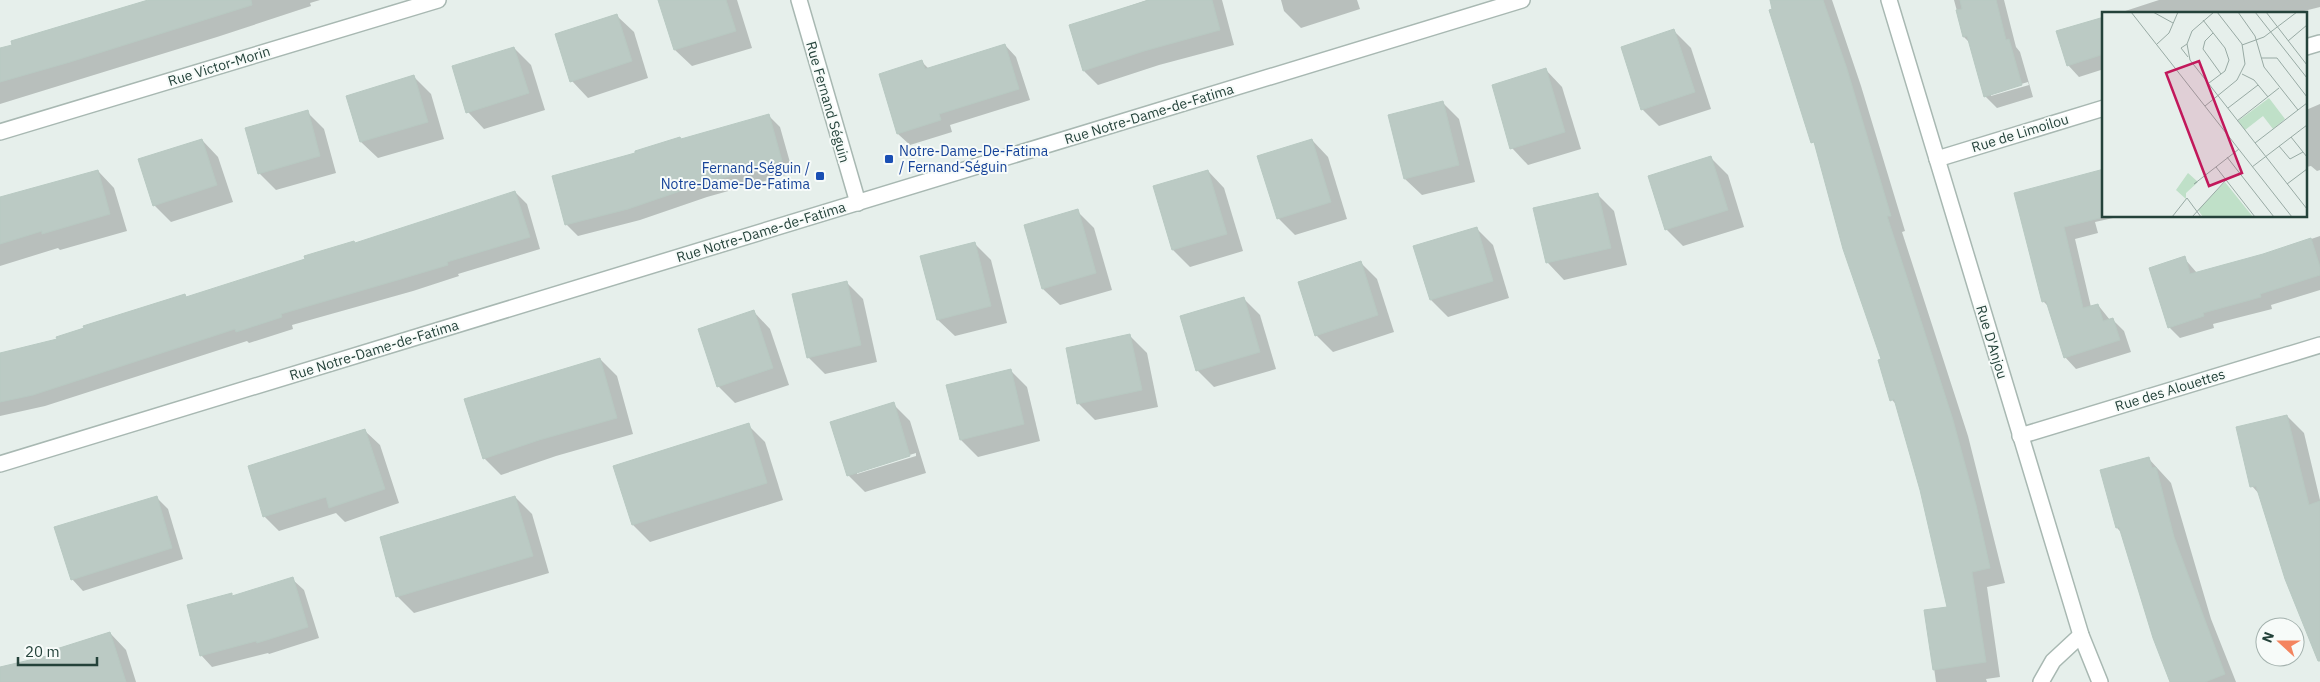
<svg xmlns="http://www.w3.org/2000/svg" width="2320" height="682" font-family="'IBM Plex Sans',sans-serif">
	<style>
		.shadow { fill: #0003; fill-rule: evenodd }
		.building { fill: #bbcac4; stroke: #b8c9c2 }
		.lines { fill: none; stroke-linecap: round; stroke-linejoin: round }
		.minor-casing { stroke: #a8b8b2; stroke-width: 18 }
		.minor { stroke: #fff; stroke-width: 15 }
		.transit-dot { fill: #1a4fb4; stroke: #f7fbf9; stroke-width: 2 }
		.labels { text-anchor: middle; dominant-baseline: central; stroke-width: 4; stroke-linejoin: round; paint-order: stroke }
		.street-label { font-size: 14px; fill: #24423a; stroke: #f7fbf9 }
		.transit-label { font-size: 14px; fill: #164399; stroke: #f7fbf9; text-anchor: start }
		.inset-road { fill: none; stroke: #98aaa4; stroke-width: 1 }
		.view { fill: #c2185b; fill-opacity: 0.15; stroke: #c2185b; stroke-width: 2.5 }
		.inset-edge { fill: none; stroke: #24423a; stroke-width: 2.5 }
	</style>
	<rect width="100%" height="100%" fill="#e6efeb"/>
	<g class="shadow">
		<polygon points="151,0 320,0 310,3 311,6 217,37 0,104 0,50"/>
		<polygon points="665,0 737,0 752,48 692,66 675,50"/>
		<polygon points="1147,0 1222,0 1234,45 1159,65 1098,85 1084,71 1071,26"/>
		<polygon points="1281,0 1357,0 1360,9 1301,28 1284,11"/>
		<polygon points="1771,0 1832,0 1861,86 1905,231 1902,232 1968,436 2005,583 1987,587 2000,677 1986,679 1987,682 1936,682 1926,611 1948,608 1921,490 1898,406 1892,400 1882,360 1829,188 1771,11 1774,10"/>
		<path d="M1954 0H2004L2016 47 2020 52 2033 97 1997 108 1985 96 1970 43 1964 37ZM2028 82 2029 85 1991 96V93Z"/>
		<polygon points="2159,0 2320,0 2320,7 2304,11 2304,14 2116,14"/>
		<polygon points="617,16 634,32 648,78 588,98 572,81"/>
		<polygon points="2104,18 2104,69 2079,77 2068,65"/>
		<polygon points="1674,31 1691,48 1711,109 1659,126 1642,109"/>
		<polygon points="1005,45 1016,57 1030,100 950,125 952,132 910,145 898,134 880,75 922,62 929,69"/>
		<polygon points="514,48 531,65 545,110 484,129 468,112"/>
		<polygon points="1546,70 1562,87 1581,149 1528,165 1512,148"/>
		<polygon points="414,77 431,94 444,139 378,158 361,142"/>
		<polygon points="1442,102 1459,119 1475,182 1422,195 1405,179"/>
		<polygon points="2320,104 2320,170 2317,171 2311,166 2306,167 2306,110"/>
		<polygon points="307,112 324,129 336,173 276,190 259,173"/>
		<polygon points="769,116 780,127 793,173 707,197 640,220 578,236 566,224 682,140"/>
		<polygon points="202,140 218,157 233,202 171,222 154,205"/>
		<polygon points="1312,140 1328,157 1347,219 1295,235 1278,218"/>
		<polygon points="1711,158 1728,175 1744,227 1683,246 1666,229"/>
		<polygon points="2104,168 2104,216 2122,216 2095,222 2098,233 2075,239 2091,307 2098,305 2110,320 2113,320 2124,331 2131,352 2076,369 2065,357 2049,307 2043,301 2015,194 2104,170"/>
		<polygon points="98,171 114,188 127,231 60,250 58,248 0,266 0,199"/>
		<polygon points="1208,171 1224,188 1243,251 1190,267 1173,250 1155,187"/>
		<polygon points="515,192 527,204 540,249 458,274 459,276 413,291 292,325 293,329 249,343 247,341 45,406 0,416 0,354 59,340"/>
		<polygon points="1597,194 1614,211 1627,265 1564,280 1548,263 1535,209"/>
		<polygon points="1077,211 1094,228 1112,290 1060,305 1043,289"/>
		<polygon points="1476,228 1493,245 1509,298 1448,317 1431,300"/>
		<polygon points="2320,236 2320,290 2271,305 2272,309 2213,324 2214,328 2180,338 2169,327 2184,258 2197,273 2264,255"/>
		<polygon points="974,243 991,260 1007,323 955,336 938,320"/>
		<polygon points="1360,262 1377,279 1394,332 1333,352 1316,335"/>
		<polygon points="846,282 863,299 877,362 825,374 808,357"/>
		<polygon points="1243,298 1260,315 1276,369 1214,387 1197,370"/>
		<polygon points="754,312 770,329 789,385 735,403 718,386"/>
		<polygon points="1130,336 1147,353 1158,407 1095,420 1078,403"/>
		<polygon points="600,359 617,376 633,434 556,456 501,475 484,458"/>
		<polygon points="1010,370 1027,387 1040,441 978,457 961,440"/>
		<path d="M893 404 910 421 926 473 865 492 848 475ZM916 453V456L857 474V471Z"/>
		<polygon points="2287,416 2304,433 2320,500 2320,659 2260,495 2252,486"/>
		<polygon points="748,425 765,442 783,500 650,542 633,525 615,466"/>
		<polygon points="365,431 380,445 399,503 345,522 336,513 279,531 264,516"/>
		<polygon points="2149,459 2171,483 2211,619 2236,682 2171,682 2122,533 2117,528"/>
		<polygon points="156,497 168,509 183,559 83,591 72,579"/>
		<polygon points="515,497 532,514 549,573 414,613 397,596"/>
		<polygon points="292,579 304,590 319,638 269,654 268,653 212,667 201,655 231,595 234,597"/>
		<polygon points="110,633 126,650 136,682 0,682 0,668 52,656"/>
	</g>
	<g class="building">
		<polygon points="148,0 251,0 252,5 70,62 0,82 0,48 12,45 11,41"/>
		<polygon points="658,0 726,0 736,31 674,50"/>
		<polygon points="1149,0 1212,0 1220,30 1144,51 1083,71 1069,25"/>
		<polygon points="1770,0 1823,0 1847,69 1891,216 1887,216 1953,420 1976,505 1990,568 1972,572 1986,662 1933,670 1924,610 1947,607 1920,490 1894,399 1890,401 1878,360 1881,359 1843,249 1814,142 1811,143 1769,10 1772,9"/>
		<polygon points="1960,0 1996,0 2006,40 2009,39 2022,85 1984,97 1967,36 1963,37 1956,10 1962,9"/>
		<polygon points="617,14 632,61 570,82 555,34"/>
		<polygon points="2104,17 2104,54 2067,66 2056,31"/>
		<polygon points="1674,29 1695,92 1641,110 1621,47"/>
		<polygon points="1005,44 1019,89 939,114 941,120 897,134 879,74 922,60 925,69"/>
		<polygon points="514,47 529,93 466,113 452,66"/>
		<polygon points="1546,68 1565,132 1510,149 1492,85"/>
		<polygon points="414,75 428,122 360,142 346,96"/>
		<polygon points="1443,101 1459,165 1404,179 1388,115"/>
		<polygon points="308,110 320,156 258,174 245,128"/>
		<polygon points="769,114 782,161 695,186 628,209 565,225 552,176 635,153 635,151 680,137 681,139"/>
		<polygon points="202,139 217,185 153,206 138,159"/>
		<polygon points="1312,139 1331,202 1277,219 1257,156"/>
		<polygon points="1711,156 1728,210 1665,230 1648,176"/>
		<polygon points="2104,169 2104,217 2064,227 2083,308 2098,304 2103,321 2113,318 2120,340 2064,358 2046,301 2042,302 2014,193"/>
		<polygon points="98,170 110,214 42,234 42,231 0,244 0,197"/>
		<polygon points="1208,170 1227,234 1172,250 1153,186"/>
		<polygon points="515,191 530,237 447,262 448,265 401,279 281,314 282,317 236,332 235,329 33,395 0,402 0,353 57,339 56,337 84,328 83,326 185,294 186,297 305,259 304,256 354,241 355,243"/>
		<polygon points="1598,193 1611,248 1546,263 1533,208"/>
		<polygon points="1078,209 1096,273 1042,289 1024,225"/>
		<polygon points="1477,227 1493,281 1430,300 1413,246"/>
		<polygon points="2311,238 2320,267 2320,275 2260,294 2261,297 2203,313 2204,316 2168,328 2149,268 2185,256 2190,274 2263,254"/>
		<polygon points="975,242 991,306 937,320 920,256"/>
		<polygon points="1361,261 1378,315 1315,336 1298,282"/>
		<polygon points="847,281 861,345 807,358 792,294"/>
		<polygon points="1244,297 1260,352 1196,371 1180,316"/>
		<polygon points="754,310 773,368 717,387 698,329"/>
		<polygon points="1130,334 1142,390 1077,404 1066,348"/>
		<polygon points="600,358 617,418 539,440 483,459 464,399"/>
		<polygon points="1011,369 1024,424 960,440 946,385"/>
		<polygon points="894,402 910,456 847,476 830,422"/>
		<polygon points="2287,415 2309,505 2320,501 2320,661 2318,661 2285,579 2256,486 2250,487 2236,427"/>
		<polygon points="749,423 767,483 632,525 613,466"/>
		<polygon points="365,429 385,489 329,508 326,497 263,517 248,466"/>
		<polygon points="2149,457 2152,468 2156,467 2174,537 2225,674 2205,682 2170,682 2153,638 2119,527 2116,528 2100,470"/>
		<polygon points="157,496 172,548 71,580 54,527"/>
		<polygon points="515,496 533,556 396,597 380,537"/>
		<polygon points="293,577 308,627 257,643 256,641 200,656 187,605 232,593 232,596"/>
		<polygon points="110,632 126,682 0,682 0,667 51,655 50,651"/>
	</g>
	<g class="lines">
		<defs>
			<g id="minor">
				<polyline points="799,0 858,203"/>
				<polyline points="1889,0 2081,635 2100,682"/>
				<polyline points="2306,47 2320,43"/>
				<polyline points="0,132 438,0"/>
				<polyline points="1937,159 2104,108"/>
				<polyline points="2020,436 2320,345"/>
				<polyline points="0,464 1522,0"/>
				<polyline points="2041,682 2053,661 2081,635"/>
			</g>
		</defs>
		<use href="#minor" class="minor-casing"/>
		<use href="#minor" class="minor"/>
	</g>
	<g class="transit-dot">
		<rect x="884" y="154" width="10" height="10" rx="2.5"/>
		<rect x="815" y="171" width="10" height="10" rx="2.5"/>
	</g>
	<g class="labels">
		<g class="street-label">
			<text transform="translate(219 66) rotate(-17)">Rue Victor-Morin</text>
			<text transform="translate(828 102) rotate(74)">Rue Fernand Séguin</text>
			<text transform="translate(1149 114) rotate(-17)">Rue Notre-Dame-de-Fatima</text>
			<text transform="translate(2020 133) rotate(-17)">Rue de Limoilou</text>
			<text transform="translate(761 232) rotate(-17)">Rue Notre-Dame-de-Fatima</text>
			<text transform="translate(1992 342) rotate(73)">Rue D'Anjou</text>
			<text transform="translate(374 350) rotate(-17)">Rue Notre-Dame-de-Fatima</text>
			<text transform="translate(2170 390) rotate(-17)">Rue des Alouettes</text>
		</g>
		<g class="transit-label">
			<text x="899" y="151">Notre-Dame-De-Fatima<tspan x="899" dy="16">/ Fernand-Séguin</tspan></text>
			<text x="810" y="168" text-anchor="end">Fernand-Séguin /<tspan x="810" dy="16">Notre-Dame-De-Fatima</tspan></text>
		</g>
	</g>
	<g transform="translate(2102 12)">
		<rect width="205" height="205" fill="#e6efeb"/>
		<path d="M167 86 183 107 171 117 161 104 143 118 136 109ZM86 161 96 170 84 181V187L74 178ZM123 170 151 205H101L96 198Z" fill="#bfe0c8"/>
		<path class="inset-road" d="M29 0 190 205M51 0 71 11M112 0 90 19 85 32 88 48 205 197M136 0 153 24 162 55 196 98M153 0 205 66M164 0 205 53M101 8 123 36 127 48 123 59 107 71M111 21 103 29 101 37 119 62M186 29 205 13M55 32 67 21 76 0M85 32 79 36 86 45M140 33 162 25 195 0M159 46H175L205 85M140 62 152 68 166 85M103 94 135 68 143 52 140 32 115 0M126 96 156 73M135 109 177 76M189 125 205 145M153 131 205 91M177 134 188 147 201 140M125 145 172 205M114 155 153 205M150 155 205 113M95 170 92 172 137 137M185 172 205 157M70 205 85 186 99 205M90 205 124 168"/>
		<path class="view" d="M97 49 140 161 107 174 64 61Z"/>
		<rect width="205" height="205" class="inset-edge"/>
	</g>
	<g transform="translate(2280 642) rotate(291)"><circle r="24" fill="#f7fbf9" stroke="#a3b1ad"/>
	<path d="M0-4L9 19L0 12L-9 19Z" fill="#f4845f"/>
	<text y="-8" font-size="14" font-weight="bold" text-anchor="middle" fill="#24423a">N</text>
	</g>
	<path d="M18 657v8h79v-8" fill="none" stroke="#24423a" stroke-width="2.5"/>
	<text x="25" y="657" font-size="15" fill="#24423a" stroke="#f7fbf9" stroke-width="4" paint-order="stroke">20 m</text>
</svg>
